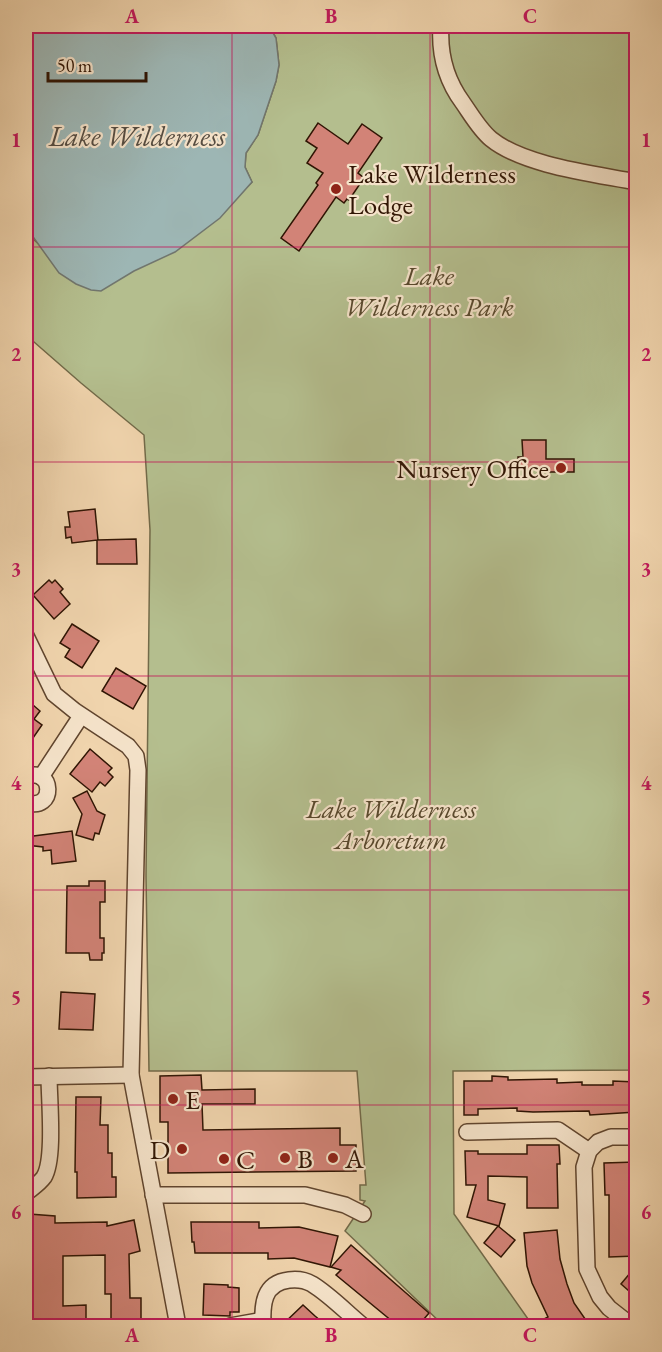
<svg xmlns="http://www.w3.org/2000/svg" width="662" height="1352" font-family="'EB Garamond',serif">
	<style>
		.green { fill: #b4be8e; stroke: #726a49; stroke-width: 1.5 }
		.water { fill: #9db6b4; stroke: #71766e; stroke-width: 1.5 }
		.building { fill: #d28377; stroke: #301504; stroke-width: 1.5 }
		.lines { fill: none; stroke-linecap: round; stroke-linejoin: round }
		.minor-casing { stroke: #60452e; stroke-width: 18 }
		.minor { stroke: #f5e3ca; stroke-width: 15 }
		.grid { fill: none; stroke: #c2185b; stroke-width: 1.5; stroke-opacity: 0.55 }
		.poi-dot { fill: #8f2418; stroke: #f5e3ca; stroke-width: 2 }
		.labels { text-anchor: middle; dominant-baseline: central; stroke-width: 4.5; stroke-linejoin: round; paint-order: stroke }
		.poi-label { font-size: 27px; fill: #301504; stroke: #f5e3ca; text-anchor: start }
		.park-label { font-size: 27px; font-style: italic; fill: #58482d; stroke: #f5e3ca }
		.water-label { font-size: 28px; font-style: italic; fill: #564d42; stroke: #f5e3ca }
		.neatline { fill: none; stroke: #c2185b; stroke-width: 2 }
		.grid-label { font-size: 20px; text-anchor: middle; font-weight: bold; fill: #c2185b }
	</style>
	<rect width="100%" height="100%" fill="#f0d4ad"/>
	<filter id="stains"><feTurbulence type="fractalNoise" baseFrequency=".00333" numOctaves="4"/><feColorMatrix values="0 0 0 0 .2 0 0 0 0 .09 0 0 0 0 .02 0 0 0 .5 -.17"/></filter>
	<radialGradient id="worn" r=".72"><stop offset=".6" stop-color="#630" stop-opacity="0"/><stop offset="1" stop-color="#630" stop-opacity=".3"/></radialGradient>
	<polygon class="green" points="269,26 636,26 636,1070 453,1071 454,1214 533,1326 444,1326 345,1231 365,1201 360,1200 360,1185 366,1185 357,1071 149,1071 146,876 150,530 144,435 81,383 26,335 26,216 34,220 27,231 33,239 49,253 244,190 252,182 245,167 246,153 258,135 276,81 279,65 276,38"/>
	<polygon class="water" points="26,26 269,26 276,38 279,65 276,81 258,135 246,153 245,167 252,182 220,218 175,252 134,271 101,291 91,290 76,284 59,273 26,227"/>
	<g class="building">
		<polygon points="318,123 348,144 362,124 382,138 358,173 364,178 349,200 347,199 344,203 336,197 299,251 281,238 318,185 316,183 323,173 307,163 317,148 306,141"/>
		<polygon points="522,440 546,440 546,459 574,459 574,472 549,472 549,469 518,469 518,457 523,457"/>
		<polygon points="95,509 98,540 97,540 136,539 137,564 97,564 97,540 72,543 71,537 66,538 65,527 70,527 68,512"/>
		<polygon points="49,580 52,583 55,580 63,589 60,592 70,604 54,619 33,595"/>
		<polygon points="72,624 99,641 82,668 65,657 70,649 60,643"/>
		<polygon points="116,668 146,686 133,709 102,691"/>
		<polygon points="26,699 40,711 34,719 42,725 26,748"/>
		<polygon points="90,749 112,768 108,772 113,777 105,786 100,782 92,792 70,774"/>
		<polygon points="87,791 97,811 105,815 99,834 95,833 93,840 76,835 82,814 73,798"/>
		<polygon points="72,831 76,861 52,864 51,850 43,851 43,847 26,845 26,837"/>
		<polygon points="89,881 105,881 105,902 100,902 100,938 104,938 104,953 102,953 102,960 90,960 89,953 66,953 67,886 89,886"/>
		<polygon points="61,992 95,994 93,1030 59,1029"/>
		<polygon points="201,1075 202,1090 255,1089 255,1104 202,1104 203,1130 340,1128 340,1145 356,1145 356,1171 168,1173 168,1122 160,1122 160,1076"/>
		<polygon points="492,1076 508,1077 508,1080 557,1079 557,1083 582,1082 582,1085 613,1085 613,1081 636,1082 636,1112 590,1115 589,1111 533,1112 517,1111 517,1108 478,1109 478,1115 464,1115 464,1081 492,1081"/>
		<polygon points="76,1097 101,1097 100,1125 108,1125 108,1153 112,1153 112,1177 116,1177 116,1197 77,1198 77,1172 75,1172"/>
		<polygon points="527,1145 559,1145 560,1164 557,1164 558,1208 527,1208 527,1177 488,1176 488,1200 505,1204 499,1226 467,1217 476,1185 466,1185 465,1151 478,1151 478,1154 527,1154"/>
		<polygon points="636,1162 636,1256 609,1257 609,1195 605,1195 604,1163"/>
		<polygon points="29,1214 55,1216 55,1223 107,1222 107,1226 134,1220 140,1251 129,1254 130,1298 141,1298 141,1323 111,1324 111,1294 105,1294 105,1255 63,1256 63,1306 86,1305 86,1326 31,1326 31,1313 26,1314 26,1252"/>
		<polygon points="191,1222 259,1222 259,1228 299,1227 338,1236 330,1267 294,1258 268,1259 268,1253 195,1253 194,1242 192,1242"/>
		<polygon points="498,1226 515,1240 501,1257 484,1243"/>
		<polygon points="557,1230 560,1259 567,1284 574,1303 590,1326 549,1326 544,1319 548,1317 532,1283 527,1266 524,1233"/>
		<polygon points="351,1245 429,1313 424,1319 433,1326 398,1326 336,1275 341,1270 331,1267"/>
		<polygon points="636,1266 636,1297 621,1284"/>
		<polygon points="204,1284 228,1285 228,1287 239,1288 239,1312 230,1312 230,1316 203,1315"/>
		<polygon points="303,1305 315,1316 327,1326 281,1326"/>
	</g>
	<g class="lines">
		<defs>
			<g id="minor">
				<path d="M441 26C439 55 446 80 463 103 472 116 480 130 491 139 524 166 596 174 636 182"/>
				<polyline points="26,636 54,694 75,711 128,746 136,756 138,770 131,1075 178,1326"/>
				<path d="M26 777C54 765 56 813 26 802"/>
				<polyline points="41,777 81,716"/>
				<polyline points="26,1077 131,1075"/>
				<polyline points="467,1132 558,1130 589,1151"/>
				<path d="M26 1193C32 1188 39 1184 44 1177 55 1159 49 1099 49 1076"/>
				<polyline points="153,1195 305,1195 345,1205 363,1214"/>
				<polyline points="230,1326 263,1320"/>
				<path d="M263 1326C262 1305 263 1283 289 1280 297 1279 305 1280 312 1284 330 1295 347 1313 363 1326"/>
				<polyline points="632,1326 609,1308 600,1297 587,1269 584,1167 589,1151 598,1142 611,1137 636,1137"/>
			</g>
		</defs>
		<use href="#minor" class="minor-casing"/>
		<use href="#minor" class="minor"/>
	</g>
	<path class="grid" d="M232 26V1326M430 26V1326M26 247H636M26 462H636M26 676H636M26 890H636M26 1105H636"/>
	<g class="poi-dot">
		<circle cx="336" cy="189" r="6"/>
		<circle cx="561" cy="468" r="6"/>
		<circle cx="173" cy="1099" r="6"/>
		<circle cx="182" cy="1149" r="6"/>
		<circle cx="285" cy="1158" r="6"/>
		<circle cx="333" cy="1158" r="6"/>
		<circle cx="224" cy="1159" r="6"/>
	</g>
	<g class="labels">
		<g class="poi-label">
			<text x="348" y="173">Lake Wilderness<tspan x="348" dy="31">Lodge</tspan></text>
			<text x="549" y="468" text-anchor="end">Nursery Office</text>
			<text x="185" y="1099">E</text>
			<text x="170" y="1149" text-anchor="end">D</text>
			<text x="297" y="1158">B</text>
			<text x="345" y="1158">A</text>
			<text x="236" y="1159">C</text>
		</g>
		<g class="park-label">
			<text x="429" y="275">Lake<tspan x="429" dy="31">Wilderness Park</tspan></text>
			<text x="391" y="808">Lake Wilderness<tspan x="391" dy="31">Arboretum</tspan></text>
		</g>
		<g class="water-label">
			<text x="137" y="136">Lake Wilderness</text>
		</g>
	</g>
	<rect width="662" height="1352" fill="none" stroke="#f0d4ad" stroke-width="66"/>
	<path d="M48 72v9h98v-9" fill="none" stroke="#301504" stroke-width="3"/>
	<text x="57" y="72" font-size="18" fill="#301504" stroke="#f5e3ca" stroke-width="4.5" paint-order="stroke">50 m</text>
	<rect x="33" y="33" width="596" height="1286" class="neatline"/>
	<g class="grid-label">
		<text x="132" y="23">A</text>
		<text x="331" y="23">B</text>
		<text x="530" y="23">C</text>
		<text x="16" y="147">1</text>
		<text x="646" y="147">1</text>
		<text x="16" y="361">2</text>
		<text x="646" y="361">2</text>
		<text x="16" y="576">3</text>
		<text x="646" y="576">3</text>
		<text x="16" y="790">4</text>
		<text x="646" y="790">4</text>
		<text x="16" y="1004">5</text>
		<text x="646" y="1004">5</text>
		<text x="16" y="1219">6</text>
		<text x="646" y="1219">6</text>
		<text x="132" y="1342">A</text>
		<text x="331" y="1342">B</text>
		<text x="530" y="1342">C</text>
	</g>
	<rect width="100%" height="100%" filter="url(#stains)"/>
	<rect width="100%" height="100%" fill="url(#worn)"/>
</svg>
